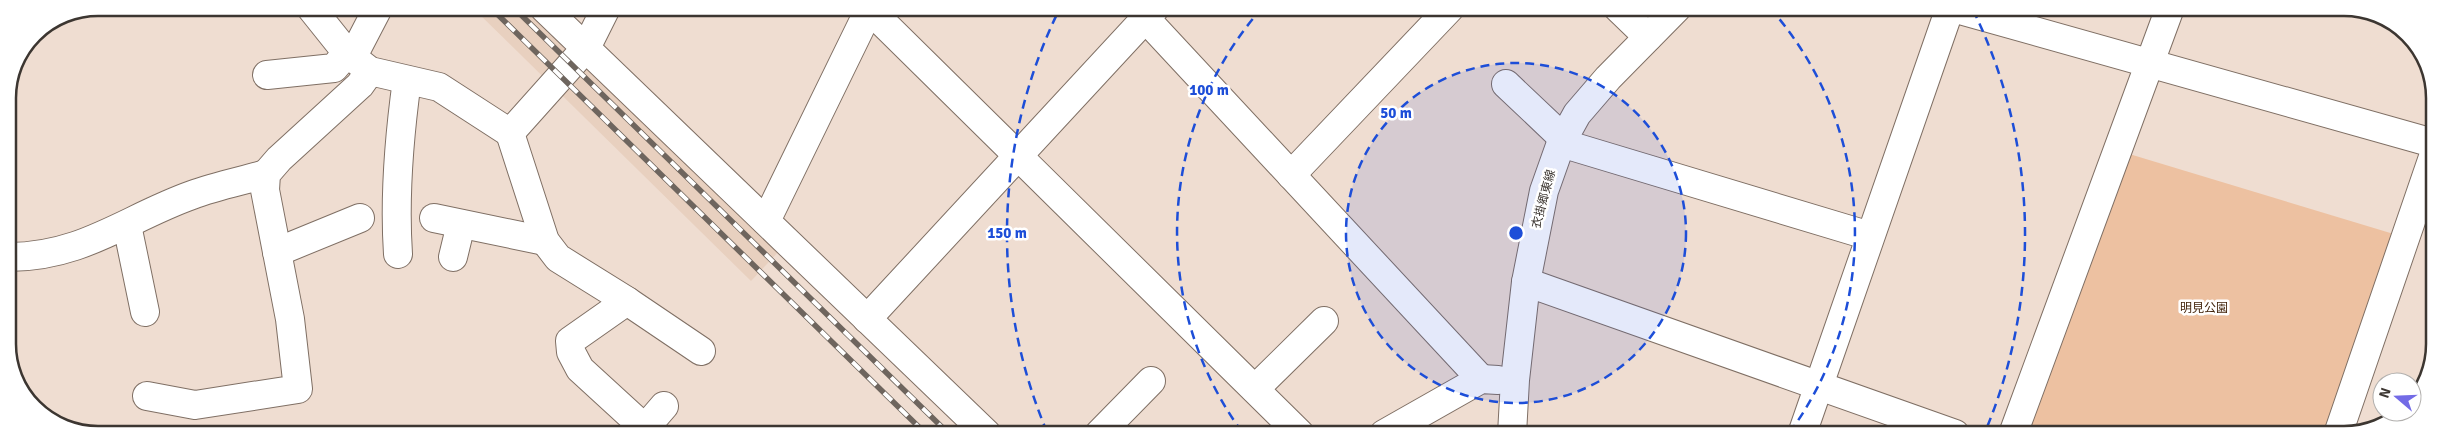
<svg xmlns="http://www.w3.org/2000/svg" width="2442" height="442" font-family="Signika,'Noto Sans JP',sans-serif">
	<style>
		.built { fill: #e8d0bf }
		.green { fill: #edc1a1 }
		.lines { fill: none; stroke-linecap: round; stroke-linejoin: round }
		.minor-casing { stroke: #7f6f64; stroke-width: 30 }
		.tertiary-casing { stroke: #7f6f64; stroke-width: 30 }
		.secondary-casing { stroke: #7f6f64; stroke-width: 30 }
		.minor { stroke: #fff; stroke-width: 28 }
		.tertiary { stroke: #fff; stroke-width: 28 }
		.secondary { stroke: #fff; stroke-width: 28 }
		.rail-casing { stroke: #6e655e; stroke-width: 5.5 }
		.rail { stroke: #fff; stroke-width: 4; stroke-dasharray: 11; stroke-linecap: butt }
		.ring { fill: none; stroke: #1d4ed8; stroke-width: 2.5; stroke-dasharray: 9 6 }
		.labels { text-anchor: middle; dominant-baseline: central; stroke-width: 5; stroke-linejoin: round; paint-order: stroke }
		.street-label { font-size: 12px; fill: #3c3631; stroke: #fff }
		.park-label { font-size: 12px; fill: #402209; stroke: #fff }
		.rim { fill: none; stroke: #3c3631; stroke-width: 2.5 }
		.centre { fill: #1d4ed8; stroke: #fff; stroke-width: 2.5 }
		.ring-label { font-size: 15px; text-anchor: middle; font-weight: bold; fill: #1d4ed8; stroke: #fff; stroke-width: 5; stroke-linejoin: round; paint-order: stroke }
	</style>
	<rect width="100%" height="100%" fill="#efddd1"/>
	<polygon class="built" points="473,8 532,8 781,249 751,281"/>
	<polygon class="green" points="2126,153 2397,235 2326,434 2023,434"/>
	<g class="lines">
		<defs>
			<g id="minor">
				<polyline points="311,8 347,53 370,71 439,87 510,133 586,48 606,8"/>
				<polyline points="544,8 987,434"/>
				<polyline points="868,8 1300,434"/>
				<polyline points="1953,8 2433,143"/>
				<polyline points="1145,18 1481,379"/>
				<polyline points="352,58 378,8"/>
				<polyline points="267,75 334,68 347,53"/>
				<polyline points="1506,84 1563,138"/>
				<polyline points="510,133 545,241 558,258 627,301 570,341 571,352 580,369 651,434"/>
				<polyline points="1561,143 1870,236"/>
				<polyline points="1291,175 1450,8"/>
				<polyline points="434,218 545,241"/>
				<polyline points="766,221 870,8"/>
				<polyline points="127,225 145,312"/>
				<polyline points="277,252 360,218"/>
				<path d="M398 254C394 195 399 138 407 80"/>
				<path d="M9 257C83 257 127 218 192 195 216 186 242 181 266 174"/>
				<polyline points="453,257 461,224"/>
				<polyline points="1526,282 1955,434"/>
				<polyline points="627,301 701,351"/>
				<polyline points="867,319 1155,8"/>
				<polyline points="1255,389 1324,321"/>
				<polyline points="147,396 195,405 298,389 290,319 265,190 266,174 279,159 360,85 370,71"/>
				<polyline points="645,428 664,406"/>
				<polyline points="1099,434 1151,381"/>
				<polyline points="1384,434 1481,379 1498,380"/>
				<polyline points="1802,434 1950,8"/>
				<polyline points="2013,434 2170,8"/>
				<polyline points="2338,434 2433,157"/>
			</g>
			<polyline id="tertiary" points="1618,8 1648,37"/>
			<polyline id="secondary" points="1512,434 1515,380 1526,282 1544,191 1561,143 1577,114 1608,78 1677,8"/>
		</defs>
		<use href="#minor" class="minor-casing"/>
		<use href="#tertiary" class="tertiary-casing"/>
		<use href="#secondary" class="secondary-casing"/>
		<use href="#minor" class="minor"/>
		<use href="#tertiary" class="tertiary"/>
		<use href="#secondary" class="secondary"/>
		<defs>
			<g id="rail">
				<polyline points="491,8 926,434"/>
				<polyline points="514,8 949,434"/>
			</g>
		</defs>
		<use href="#rail" class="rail-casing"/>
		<use href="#rail" class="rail"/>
	</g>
	<circle cx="1516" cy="233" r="170" fill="#1d4ed8" fill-opacity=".12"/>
	<g class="ring">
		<circle cx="1516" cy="233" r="170"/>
		<path d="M1242 432A339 339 0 0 1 1262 8M1770 8A339 339 0 0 1 1790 432"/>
		<path d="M1047 432A509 509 0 0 1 1059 10M1973 10A509 509 0 0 1 1985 432"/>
	</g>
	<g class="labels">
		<g class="street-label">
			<text transform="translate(1544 199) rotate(-75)">衣掛郷東線</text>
		</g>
		<g class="park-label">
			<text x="2204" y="308">明見公園</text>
		</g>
	</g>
	<path d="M0 0H2442V442H0ZM98 16H2344A82 82 0 0 1 2426 98V344A82 82 0 0 1 2344 426H98A82 82 0 0 1 16 344V98A82 82 0 0 1 98 16Z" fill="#fff" fill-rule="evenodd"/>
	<path class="rim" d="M98 16H2344A82 82 0 0 1 2426 98V344A82 82 0 0 1 2344 426H98A82 82 0 0 1 16 344V98A82 82 0 0 1 98 16Z"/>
	<circle cx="1516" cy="233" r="8" class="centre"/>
	<g class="ring-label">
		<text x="1209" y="95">100 m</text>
		<text x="1396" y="118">50 m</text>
		<text x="1007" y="238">150 m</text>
	</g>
	<g transform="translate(2397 397) rotate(289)"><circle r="24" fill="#ffffff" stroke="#b1afad"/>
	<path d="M0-4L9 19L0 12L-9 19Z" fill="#736be6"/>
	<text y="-8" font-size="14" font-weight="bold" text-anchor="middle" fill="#3c3631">N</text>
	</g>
</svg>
